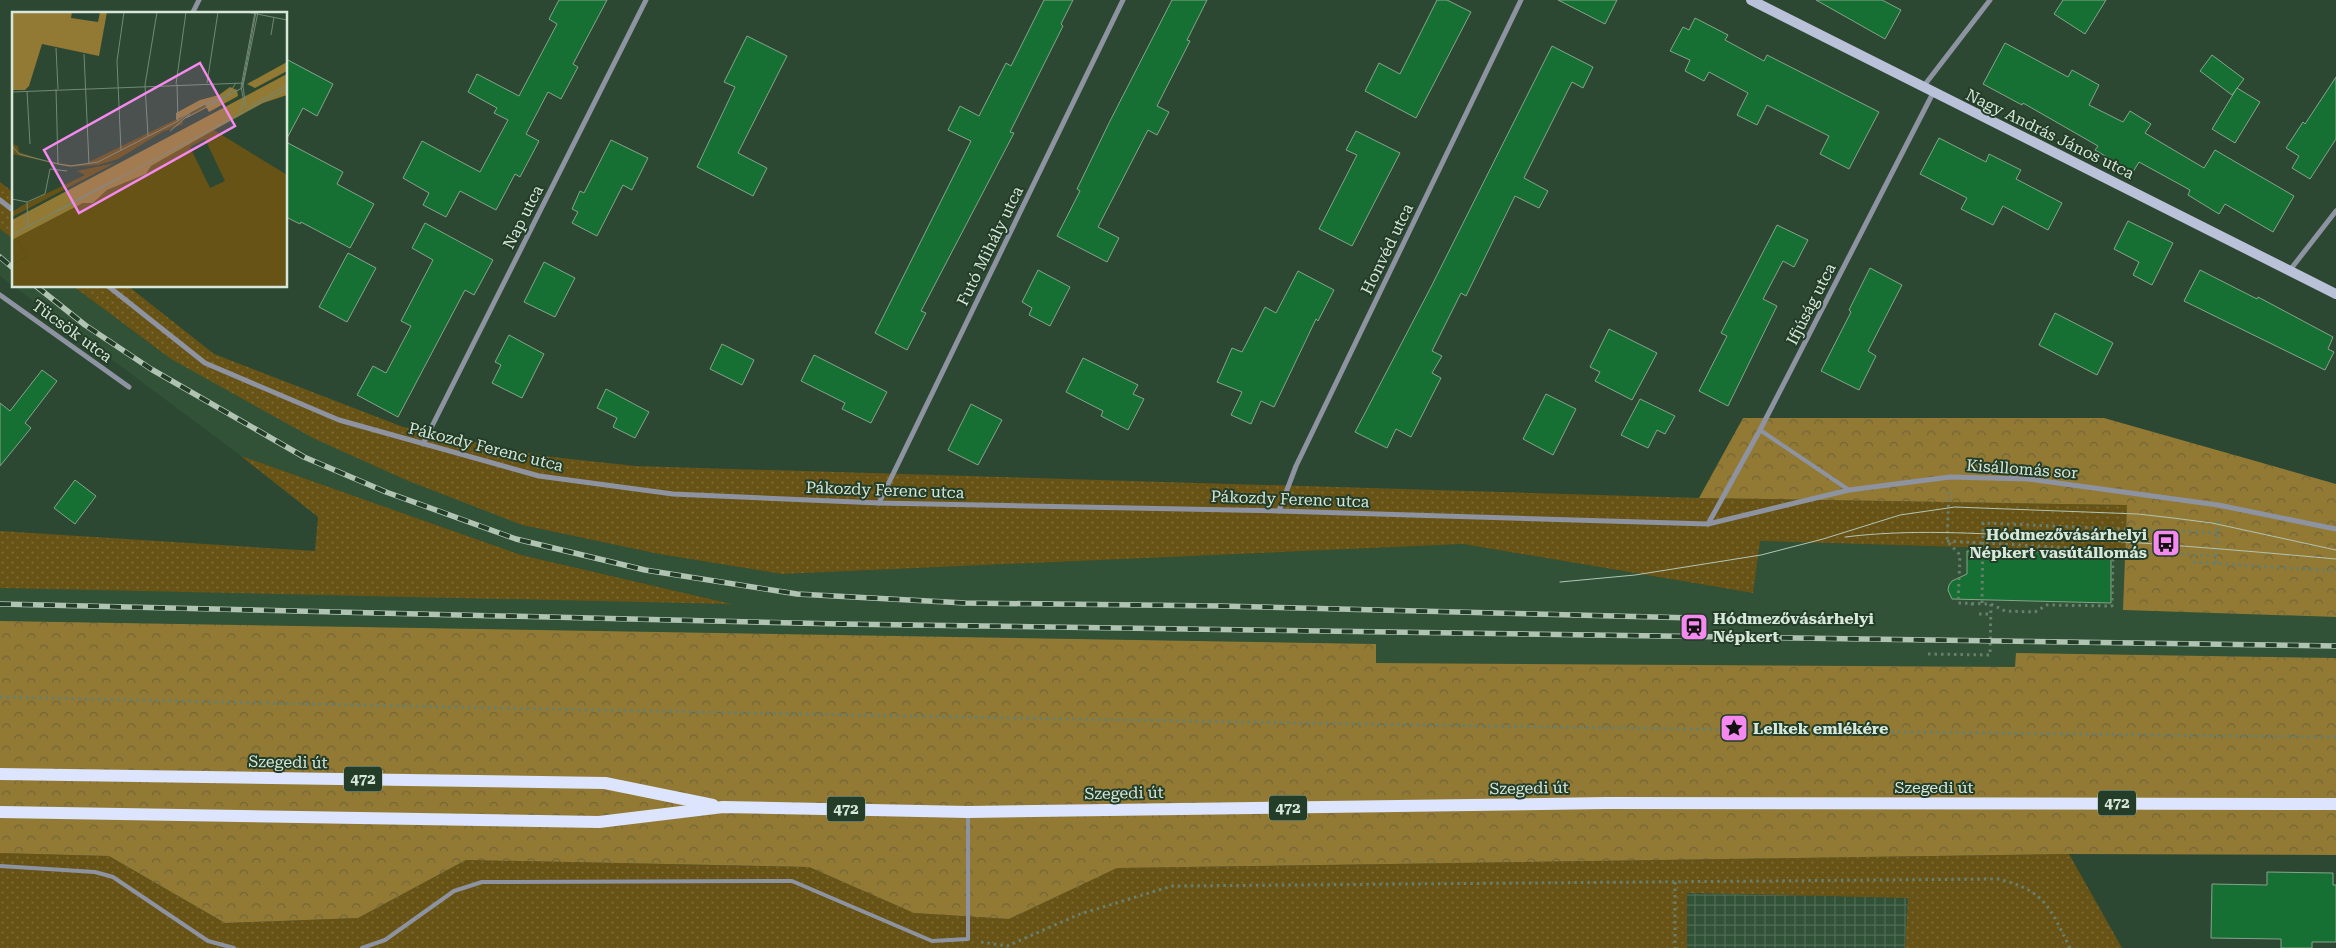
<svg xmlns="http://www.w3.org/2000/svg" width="2336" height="948" font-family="'Roboto Serif',serif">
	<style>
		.built { fill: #315237 }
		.industrial { fill: url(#industrial-grid) }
		.grass { fill: url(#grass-dots) }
		.forest { fill: url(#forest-crowns) }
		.building { fill: #167033; stroke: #86a48a }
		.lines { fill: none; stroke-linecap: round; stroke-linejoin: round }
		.path { stroke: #687f6c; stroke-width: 3; stroke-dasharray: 2.5 4; stroke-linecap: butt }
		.lane { stroke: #8e93a2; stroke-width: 4 }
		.street { stroke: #8e93a2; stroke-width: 5 }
		.secondary { stroke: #b9c2d9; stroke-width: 10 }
		.primary { stroke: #dce5fd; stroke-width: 12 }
		.tram { stroke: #b1c4b4; stroke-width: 1 }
		.rail-casing { stroke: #b1c4b4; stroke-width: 5.5 }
		.rail { stroke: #233d28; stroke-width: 4; stroke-dasharray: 11; stroke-linecap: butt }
		.labels { text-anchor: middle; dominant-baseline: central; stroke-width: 4; stroke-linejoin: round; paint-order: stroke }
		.shield { fill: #233d28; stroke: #a1b4a4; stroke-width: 1 }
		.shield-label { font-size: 15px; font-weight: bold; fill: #d7e7d9 }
		.street-label { font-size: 16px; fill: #d7e7d9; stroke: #233d28 }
		.poi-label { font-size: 16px; font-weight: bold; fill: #d7e7d9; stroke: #233d28; text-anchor: start }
		.inset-road { fill: none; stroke: #718875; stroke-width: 1 }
		.view { fill: #f589ef; fill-opacity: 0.15; stroke: #f589ef; stroke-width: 2.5 }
		.inset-edge { fill: none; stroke: #d7e7d9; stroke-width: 2.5 }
	</style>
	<defs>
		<pattern id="industrial-grid" width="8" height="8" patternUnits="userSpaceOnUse" patternTransform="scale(1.25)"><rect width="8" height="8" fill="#315237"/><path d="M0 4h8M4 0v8" fill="none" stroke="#4e6b53"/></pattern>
		<pattern id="grass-dots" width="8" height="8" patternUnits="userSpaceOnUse" patternTransform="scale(1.25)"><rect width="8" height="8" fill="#685316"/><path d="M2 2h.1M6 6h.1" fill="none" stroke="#7d6c37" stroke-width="1.8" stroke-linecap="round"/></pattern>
		<pattern id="forest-crowns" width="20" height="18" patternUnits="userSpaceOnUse" patternTransform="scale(1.25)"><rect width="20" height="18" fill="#937a34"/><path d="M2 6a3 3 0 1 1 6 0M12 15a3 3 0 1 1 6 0" fill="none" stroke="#726539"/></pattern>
	</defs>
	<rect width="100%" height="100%" fill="#2d4832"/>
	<polygon class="built" points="0,229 14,240 14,286 73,286 171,359 522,525 659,554 782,574 1463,544 1753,593 1759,541 2125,552 2123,610 2336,617 2336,658 2017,653 2015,667 1376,663 1376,644 0,621 0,588 729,603 521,555 241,456 0,276"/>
	<polygon class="industrial" points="1687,893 1908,898 1905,948 1687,948"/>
	<g class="grass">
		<polygon points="0,182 14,193 14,240 0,229"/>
		<polygon points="73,286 128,286 214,354 403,427 543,456 635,466 1699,498 2127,505 2125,552 1760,541 1753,593 1463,544 782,574 659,554 522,525 406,480 313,438 171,359"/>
		<polygon points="241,456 521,555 732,604 0,588 0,531 315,551 318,517"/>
		<polygon points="0,853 109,856 225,923 358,918 466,860 809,867 914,913 1009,919 1117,868 2069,854 2122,948 1905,948 1908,898 1687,893 1687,948 0,948"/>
	</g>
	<g class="forest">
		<polygon points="1743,418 2104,418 2336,484 2336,617 2123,610 2127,505 1699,498"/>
		<polygon points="0,621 1376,644 1376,663 2015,667 2016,653 2336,658 2336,855 2069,854 1117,868 1009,919 914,913 809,867 466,860 358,918 225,923 109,856 0,853"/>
	</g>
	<g class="building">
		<polygon points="559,0 607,0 573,64 578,67 561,99 548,92 526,134 539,141 520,177 515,174 496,210 460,191 446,217 423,205 429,193 403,178 422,141 480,172 508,120 494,113 497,108 468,92 477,74 519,96 557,24 549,19"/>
		<polygon points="1044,0 1073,0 1061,24 1063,26 1010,132 1014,133 921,311 926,313 907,350 875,333 971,141 948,130 960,106 979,116 1006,63 1011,66"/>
		<polygon points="1172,0 1207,0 1187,40 1190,41 1157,106 1169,112 1157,135 1148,130 1098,227 1119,238 1107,262 1057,236 1080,191 1077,189 1109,123"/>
		<polygon points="1437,0 1447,0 1471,12 1416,118 1365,91 1379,63 1400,74"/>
		<polygon points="1558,0 1617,0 1605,24"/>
		<polygon points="1816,0 1882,0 1901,10 1885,39"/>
		<polygon points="2063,0 2106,0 2085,34 2054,14"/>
		<polygon points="1695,18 1728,35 1725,40 1764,61 1767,55 1879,112 1849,169 1820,154 1829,136 1767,105 1757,125 1737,115 1748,93 1709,72 1704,81 1685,71 1690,60 1670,51 1683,27 1689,30"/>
		<polygon points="747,36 787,56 738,153 767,168 753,196 697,167 735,87 724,82"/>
		<polygon points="2005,43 2068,77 2072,70 2099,85 2089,105 2123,122 2130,111 2151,124 2145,133 2204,168 2215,150 2294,196 2273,232 2225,204 2219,214 2188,195 2190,190 2139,162 2133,172 2095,150 2098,146 2023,103 2022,105 1983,84"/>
		<polygon points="1552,46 1593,67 1583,88 1572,82 1524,178 1548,191 1539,208 1515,196 1466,296 1461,293 1432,351 1442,356 1432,373 1441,378 1411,437 1396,429 1387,448 1355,432 1431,287"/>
		<polygon points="2212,55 2244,79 2232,95 2200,71"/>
		<polygon points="286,59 333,84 317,116 303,108 286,140"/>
		<polygon points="2336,77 2336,139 2310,179 2292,168 2299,156 2286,148 2303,122 2305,124"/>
		<polygon points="2237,88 2260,102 2235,143 2212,129"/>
		<polygon points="1356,131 1400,153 1352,246 1319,229 1357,155 1346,150"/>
		<polygon points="1939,138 1986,162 1989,154 2021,170 2016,179 2062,203 2048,230 2003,206 1993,225 1961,209 1967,198 1920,174"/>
		<polygon points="611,140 648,158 632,190 623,185 597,236 572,223 578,212 572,209 580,191 584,193"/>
		<polygon points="286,142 343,172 337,184 374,204 350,248 301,222 300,224 286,217"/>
		<polygon points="2128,221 2173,243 2152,285 2133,275 2139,262 2114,249"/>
		<polygon points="425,223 493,260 474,295 465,290 398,417 357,395 373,366 386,373 411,326 401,321 433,260 412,248"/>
		<polygon points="1777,225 1808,240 1794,267 1783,261 1763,299 1777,306 1728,406 1699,391 1727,336 1721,333"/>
		<polygon points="348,253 376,268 347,322 319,307"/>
		<polygon points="544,262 575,278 555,317 524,302"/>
		<polygon points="1870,268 1902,285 1868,351 1876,356 1859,390 1821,371 1851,312 1849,310"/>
		<polygon points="1038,270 1070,287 1050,326 1029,315 1032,308 1022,302"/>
		<polygon points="2200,270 2257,299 2258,297 2333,337 2328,349 2334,352 2325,370 2184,301"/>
		<polygon points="1298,271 1334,290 1318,321 1316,319 1274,407 1261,401 1251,424 1231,415 1242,392 1217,382 1232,348 1242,352 1265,307 1276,313"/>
		<polygon points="2055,313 2113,343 2097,375 2039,345"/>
		<polygon points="1609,329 1657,353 1632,400 1595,381 1600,372 1590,367"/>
		<polygon points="509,335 544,354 522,398 492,383 501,365 495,362"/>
		<polygon points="722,344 754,360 742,385 710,369"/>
		<polygon points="814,355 887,392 871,423 842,409 845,403 801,381"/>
		<polygon points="1083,358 1138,385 1133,394 1144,399 1128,430 1101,416 1103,411 1066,392"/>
		<polygon points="42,370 57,381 25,423 31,428 0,466 0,403 10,411"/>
		<polygon points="606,389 649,412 635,438 613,427 617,418 597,408"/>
		<polygon points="1546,394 1576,409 1553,455 1523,439"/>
		<polygon points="1640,399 1675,416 1665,434 1657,430 1648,448 1621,435"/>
		<polygon points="971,404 1002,420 978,465 948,450"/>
		<polygon points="75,480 96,496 75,524 54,508"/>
		<polygon points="1967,551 2111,553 2111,603 1952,599 1948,590 1949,585 1952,581 1967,574"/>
		<polygon points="2267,872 2333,873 2333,885 2336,885 2336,942 2312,942 2312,948 2281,948 2281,939 2211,938 2212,884 2267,885"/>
	</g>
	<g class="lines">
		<g class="path">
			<polyline points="1947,541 2216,556"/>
			<polyline points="2193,562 2336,571"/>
			<polyline points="2216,563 2218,518"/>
			<polyline points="1972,603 1973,608"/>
			<polyline points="1982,603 1983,523 2217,533"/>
			<polyline points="1991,604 2005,611 2035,612 2047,605 2112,606 2113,552"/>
			<polyline points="1979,614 1991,614"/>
			<polyline points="1928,654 1990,655 1991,604 1958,603 1960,555 1947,541 1949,492"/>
			<path d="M0 697C779 715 1557 729 2336 737"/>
			<polyline points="1675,882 1675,948"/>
			<path d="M981 942 1007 946 1080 914 1172 886 1998 879C2045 890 2050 908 2070 948"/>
		</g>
		<g class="lane">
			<polyline points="1760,430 1849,490"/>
			<polyline points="0,866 95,872 113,877 208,941 234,948"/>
			<polyline points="362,948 385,940 454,891 482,882 792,881 932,941 968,939 968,814"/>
		</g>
		<g class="street">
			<polyline points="192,14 199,0"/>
			<polyline points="1923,87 1990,0"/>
			<polyline points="0,200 14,211"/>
			<polyline points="2290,270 2336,211"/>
			<polyline points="108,286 205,363 339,420 539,476 673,494 879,503 1279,511 1708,524 1849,490 1950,477 2028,479 2218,505 2336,529"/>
			<polyline points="0,295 129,387"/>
			<polyline points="423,444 646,0"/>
			<polyline points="879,503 1123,0"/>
			<polyline points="1279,511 1296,466 1521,0"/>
			<polyline points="1708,524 1760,430 1933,93"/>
		</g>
		<polyline class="secondary" points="1751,0 2336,294"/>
		<g class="primary">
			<polyline points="0,774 605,783 713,805"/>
			<polyline points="0,812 599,822 723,807 968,812 1607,803 2336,804"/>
		</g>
		<g class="tram">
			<path d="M1845 537C1910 529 1976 533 2041 537 2140 542 2238 550 2336 559"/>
			<polyline points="1560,582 1635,575 1761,555 1823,539 1900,515 1955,507 2138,514 2173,518 2212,523 2336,550"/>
		</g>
		<defs>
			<g id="rail">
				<polyline points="0,257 14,269"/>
				<polyline points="36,286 85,325 151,369 304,457 386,492 516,539 645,570 797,594 965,603 1219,606 1694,618"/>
				<polyline points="0,604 840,624 2336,646"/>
			</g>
		</defs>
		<use href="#rail" class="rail-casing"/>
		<use href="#rail" class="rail"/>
	</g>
	<defs>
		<symbol id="bus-square" viewBox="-11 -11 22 22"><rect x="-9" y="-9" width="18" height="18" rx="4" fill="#f589ef" stroke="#233d28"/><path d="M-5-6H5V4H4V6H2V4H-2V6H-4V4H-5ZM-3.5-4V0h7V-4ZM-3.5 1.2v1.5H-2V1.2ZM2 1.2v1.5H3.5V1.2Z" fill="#111"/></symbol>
		<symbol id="station-square" viewBox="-11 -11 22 22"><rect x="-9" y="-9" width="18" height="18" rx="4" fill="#f589ef" stroke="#233d28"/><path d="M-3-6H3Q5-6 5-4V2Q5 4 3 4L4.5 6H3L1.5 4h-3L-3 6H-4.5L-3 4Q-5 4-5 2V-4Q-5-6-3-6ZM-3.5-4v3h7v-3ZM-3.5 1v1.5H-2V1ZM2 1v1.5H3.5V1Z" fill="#111"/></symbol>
		<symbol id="sight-square" viewBox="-11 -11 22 22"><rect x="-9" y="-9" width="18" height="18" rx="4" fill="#f589ef" stroke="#233d28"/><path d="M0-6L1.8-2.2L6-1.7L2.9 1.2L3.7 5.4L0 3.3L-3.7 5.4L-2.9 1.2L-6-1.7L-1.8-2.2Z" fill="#111"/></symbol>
	</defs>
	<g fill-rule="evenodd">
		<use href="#bus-square" x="2150" y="527" width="32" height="32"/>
		<use href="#station-square" x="1678" y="611" width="32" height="32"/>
		<use href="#sight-square" x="1718" y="712" width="32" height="32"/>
	</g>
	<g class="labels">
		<g class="shield">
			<rect x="344" y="766.5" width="38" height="25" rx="4"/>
			<rect x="2098" y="790.5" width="38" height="25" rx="4"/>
			<rect x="1269" y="795.5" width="38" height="25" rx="4"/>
			<rect x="827" y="796.5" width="38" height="25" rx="4"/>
		</g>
		<g class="shield-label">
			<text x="363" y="779">472</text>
			<text x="2117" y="803">472</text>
			<text x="1288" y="808">472</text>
			<text x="846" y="809">472</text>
		</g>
		<g class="street-label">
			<text transform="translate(2050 134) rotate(26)">Nagy András János utca</text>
			<text transform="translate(523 217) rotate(-63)">Nap utca</text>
			<text transform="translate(990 246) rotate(-64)">Futó Mihály utca</text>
			<text transform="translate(1387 249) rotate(-64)">Honvéd utca</text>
			<text transform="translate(1811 304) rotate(-63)">Ifjúság utca</text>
			<text transform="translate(72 331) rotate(36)">Tücsök utca</text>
			<text transform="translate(486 447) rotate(14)">Pákozdy Ferenc utca</text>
			<text transform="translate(2022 469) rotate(4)">Kisállomás sor</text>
			<text transform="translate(885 490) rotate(2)">Pákozdy Ferenc utca</text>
			<text transform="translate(1290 499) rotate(2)">Pákozdy Ferenc utca</text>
			<text transform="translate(288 762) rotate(1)">Szegedi út</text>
			<text x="1934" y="787">Szegedi út</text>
			<text transform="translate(1529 788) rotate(-1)">Szegedi út</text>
			<text transform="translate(1124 793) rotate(-1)">Szegedi út</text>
		</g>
		<g class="poi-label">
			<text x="2147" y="534" text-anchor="end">Hódmezővásárhelyi<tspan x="2147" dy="18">Népkert vasútállomás</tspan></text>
			<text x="1713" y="618">Hódmezővásárhelyi<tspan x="1713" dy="18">Népkert</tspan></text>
			<text x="1753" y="728">Lelkek emlékére</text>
		</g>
	</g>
	<g transform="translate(12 12)">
		<rect width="275" height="275" fill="#2d4832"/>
		<path d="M193 93 195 96 170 108 171 112 150 120 106 147 86 153 57 155 0 142V132L6 134 7 140 30 148 59 153 75 151ZM202 118 275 163V275H107L113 272 6 229 15 245 0 253V228L71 191H81L95 178 134 162 139 154ZM193 127 213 169 198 176 178 135ZM103 151 0 205V200L11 193 73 163 65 159Z" fill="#685316" fill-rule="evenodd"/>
		<path d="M0 0H60L59 6 86 10 88 0H95L87 44 30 32 17 74 13 78H0ZM275 50V59L243 76 235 72ZM275 62V83L251 91 202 118 139 154 134 162 95 178 81 191H71L0 228V208ZM218 75 225 78 226 84 197 100 193 93 164 108V101L188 88 207 83Z" fill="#937a34"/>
		<path d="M61 200 113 272 107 275H0V253L15 245 6 229Z" fill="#685316"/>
		<path class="inset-road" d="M235 0 275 8M259 23 262 5M44 36 46 77M72 42 77 152M195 71 206 0M164 72 174 0M165 72 166 109M44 77 46 152M15 79 18 132M0 80 232 71M240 93 275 73M234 96 231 74 246 0M227 100 232 90 229 75 243 0M174 106 230 76 244 0M158 119 178 102M136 124 133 73 145 0M0 134 7 142 46 152 59 154 86 150 166 109 185 95 215 84 224 71M109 139 105 49 112 0M0 187 15 190 16 215M15 190 33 182 38 157 55 159M40 202 275 77M0 223 106 166"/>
		<path class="view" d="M188 51 223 114 67 201 32 138Z"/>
		<rect width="275" height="275" class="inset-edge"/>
	</g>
</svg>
